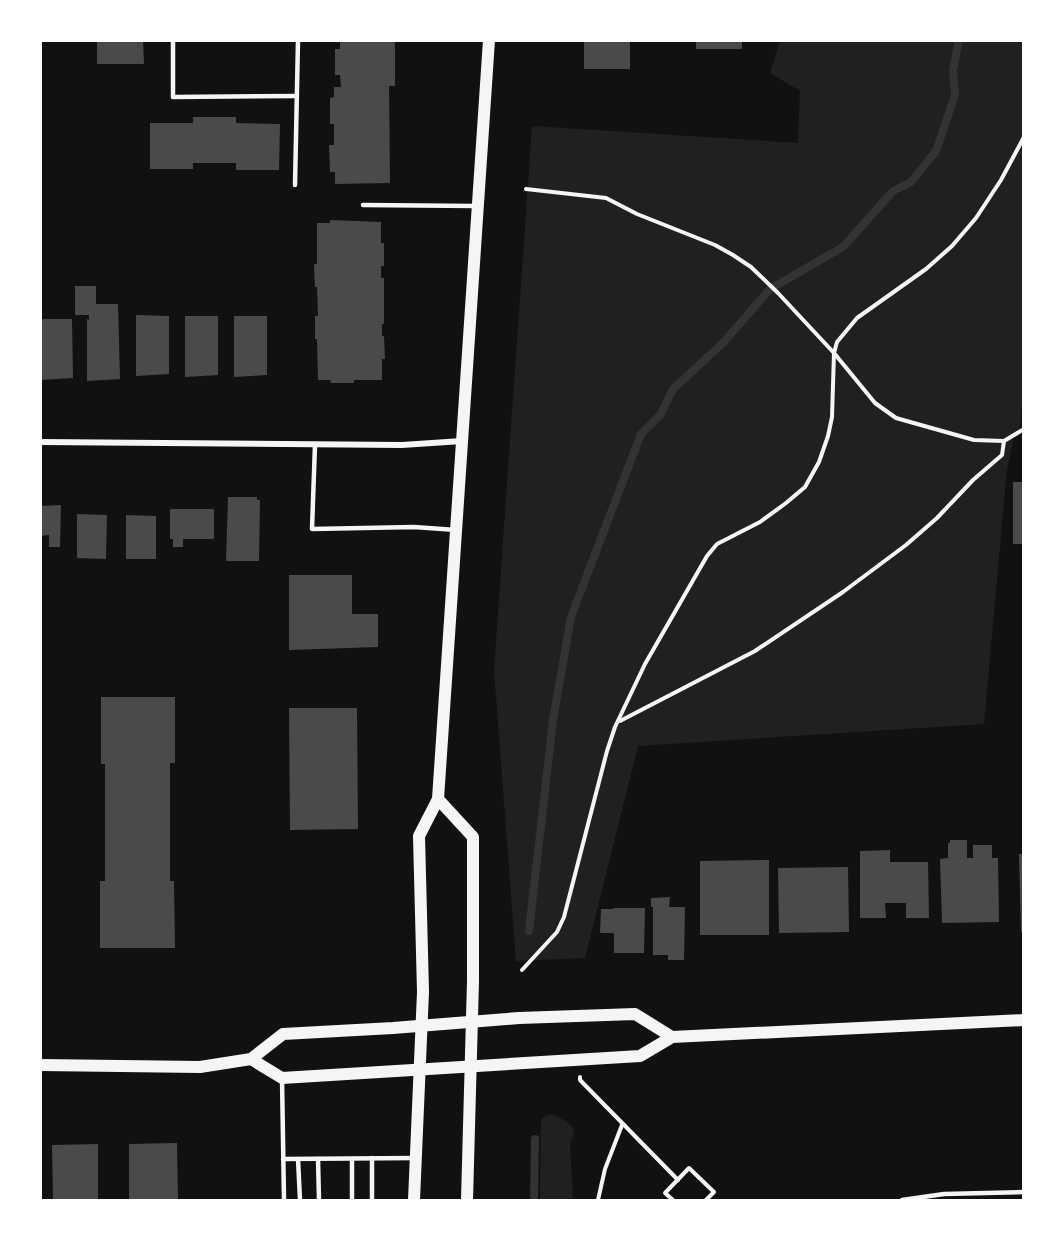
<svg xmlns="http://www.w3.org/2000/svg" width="1064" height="1241" font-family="'Exo 2',sans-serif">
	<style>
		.green { fill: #202020 }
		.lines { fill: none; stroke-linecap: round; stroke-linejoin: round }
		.stream { stroke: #333; stroke-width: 8 }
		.building { fill: #4a4a4a }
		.path { stroke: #f5f5f5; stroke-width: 4 }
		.service { stroke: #f5f5f5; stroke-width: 4.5 }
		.minor { stroke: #f5f5f5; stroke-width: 6 }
		.secondary { stroke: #f5f5f5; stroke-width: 12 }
	</style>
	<rect width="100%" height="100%" fill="#111"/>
	<g class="green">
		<polygon points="780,41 1023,41 1024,377 1020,428 1014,437 1007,469 984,724 638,746 585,958 516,961 494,670 532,126 798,143 800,91 770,73"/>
		<path d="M550 1114C561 1118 583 1127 570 1142L573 1200H540L541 1119Z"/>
	</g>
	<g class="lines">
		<g class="stream">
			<polyline points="529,931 553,720 571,617 641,434 661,414 673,389 723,343 770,289 843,247 893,191 911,182 936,151 955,95 953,70 959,40"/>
			<polyline points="534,1200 535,1139"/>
		</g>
	</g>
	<g class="building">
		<polygon points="97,40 143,40 144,64 97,64"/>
		<polygon points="340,40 395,40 395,86 389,86 390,183 335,184 335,172 330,172 329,145 334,145 334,124 330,124 330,98 334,97 334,87 341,87 340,75 335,75 335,49 340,49"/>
		<rect x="584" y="40" width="46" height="29"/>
		<rect x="696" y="40" width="46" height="9"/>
		<polygon points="193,117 236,117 236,123 280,124 279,170 236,170 236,163 193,163 193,169 150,169 150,123 193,123"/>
		<polygon points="330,220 381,222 381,243 384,243 384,266 381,266 381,278 384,278 384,324 382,324 382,336 384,336 385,359 382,359 382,380 354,380 354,383 331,383 330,380 318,380 317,339 315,339 315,316 318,316 317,287 315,287 314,264 317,264 317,223 330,223"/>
		<polygon points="75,286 96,286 96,304 118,304 120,379 87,381 87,319 89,320 89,315 75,315"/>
		<polygon points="136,315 169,316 169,374 136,376"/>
		<polygon points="185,316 218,316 218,375 185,377"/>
		<polygon points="234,316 267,316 267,375 234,377"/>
		<polygon points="40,319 72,319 73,378 40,380"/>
		<rect x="1013" y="482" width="11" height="62"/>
		<polygon points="228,497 257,497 257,500 260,500 259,561 226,561"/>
		<polygon points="61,505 60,547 49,547 49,535 40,536 40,506"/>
		<polygon points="170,509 214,509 214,539 183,539 183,547 173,547 173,539 170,539"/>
		<polygon points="77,514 107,515 106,559 77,558"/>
		<polygon points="126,515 156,516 156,559 126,559"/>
		<polygon points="289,575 352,575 352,614 378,614 378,647 289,650"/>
		<polygon points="101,697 175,697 175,763 170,763 170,881 174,881 175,948 100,948 100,881 105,881 105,764 101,764"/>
		<polygon points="289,708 357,708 358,829 290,830"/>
		<polygon points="950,840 967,840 967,858 973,858 973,845 992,845 992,858 998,858 999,922 942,923 940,859 948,858 948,843 950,843"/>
		<polygon points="890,850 890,862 928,862 929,918 906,918 906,903 885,903 886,918 860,918 860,851"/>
		<polygon points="1019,854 1024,854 1024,932 1021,932"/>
		<polygon points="769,860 769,935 700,935 700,861"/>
		<polygon points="848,867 849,932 779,933 778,868"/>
		<polygon points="670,897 669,907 685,907 684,960 668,960 668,955 653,955 653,907 651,907 651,898"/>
		<polygon points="614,908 645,908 644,953 614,953 614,933 600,933 601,909 614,909"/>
		<polygon points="177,1143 178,1200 129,1200 129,1144"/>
		<polygon points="98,1144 98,1200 53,1200 52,1145"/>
	</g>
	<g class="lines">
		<g class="path">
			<polyline points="526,189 606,198 637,214 715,245 733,255 751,267 778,293 834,353 875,403 896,418 974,440 1004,441 1024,429"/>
			<polyline points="620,721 755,651 843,592 906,545 937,518 973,480 1002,455 1004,441"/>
			<polyline points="522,970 557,932 564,917 607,751 615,727 645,664 707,556 717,544 760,522 786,503 805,487 819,462 828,436 832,417 834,353 837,342 857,318 926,269 952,246 976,218 1001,180 1024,137"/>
			<polyline points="580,1077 580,1080 678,1180"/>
			<polyline points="598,1200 605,1169 622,1125"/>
			<polyline points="673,1200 665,1193 689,1168 714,1192 706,1200"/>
		</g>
		<g class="service">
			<polyline points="173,40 173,97 297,96"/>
			<polyline points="295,185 298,40"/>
			<polyline points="363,205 475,206"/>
			<polyline points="315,445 312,529 414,527 456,530"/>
			<polyline points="282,1078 284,1200"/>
			<polyline points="283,1159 416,1158"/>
			<polyline points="298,1159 300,1200"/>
			<polyline points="318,1159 319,1200"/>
			<polyline points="352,1200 352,1159"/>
			<polyline points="372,1200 372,1158"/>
			<polyline points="902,1200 944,1194 1024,1192"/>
		</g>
		<polyline class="minor" points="40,442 402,445 462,441"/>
		<g class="secondary">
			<polyline points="438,799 473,837 473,981 467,1200"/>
			<polyline points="251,1059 282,1078 640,1056 672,1037 1024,1020"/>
			<polyline points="40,1065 200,1067 251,1059 283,1034 393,1028 519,1018 635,1014 672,1037"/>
			<polyline points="414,1200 423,992 419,836 438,799 489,40"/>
		</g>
	</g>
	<rect width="1064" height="1241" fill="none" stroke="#ffffff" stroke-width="84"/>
</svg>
